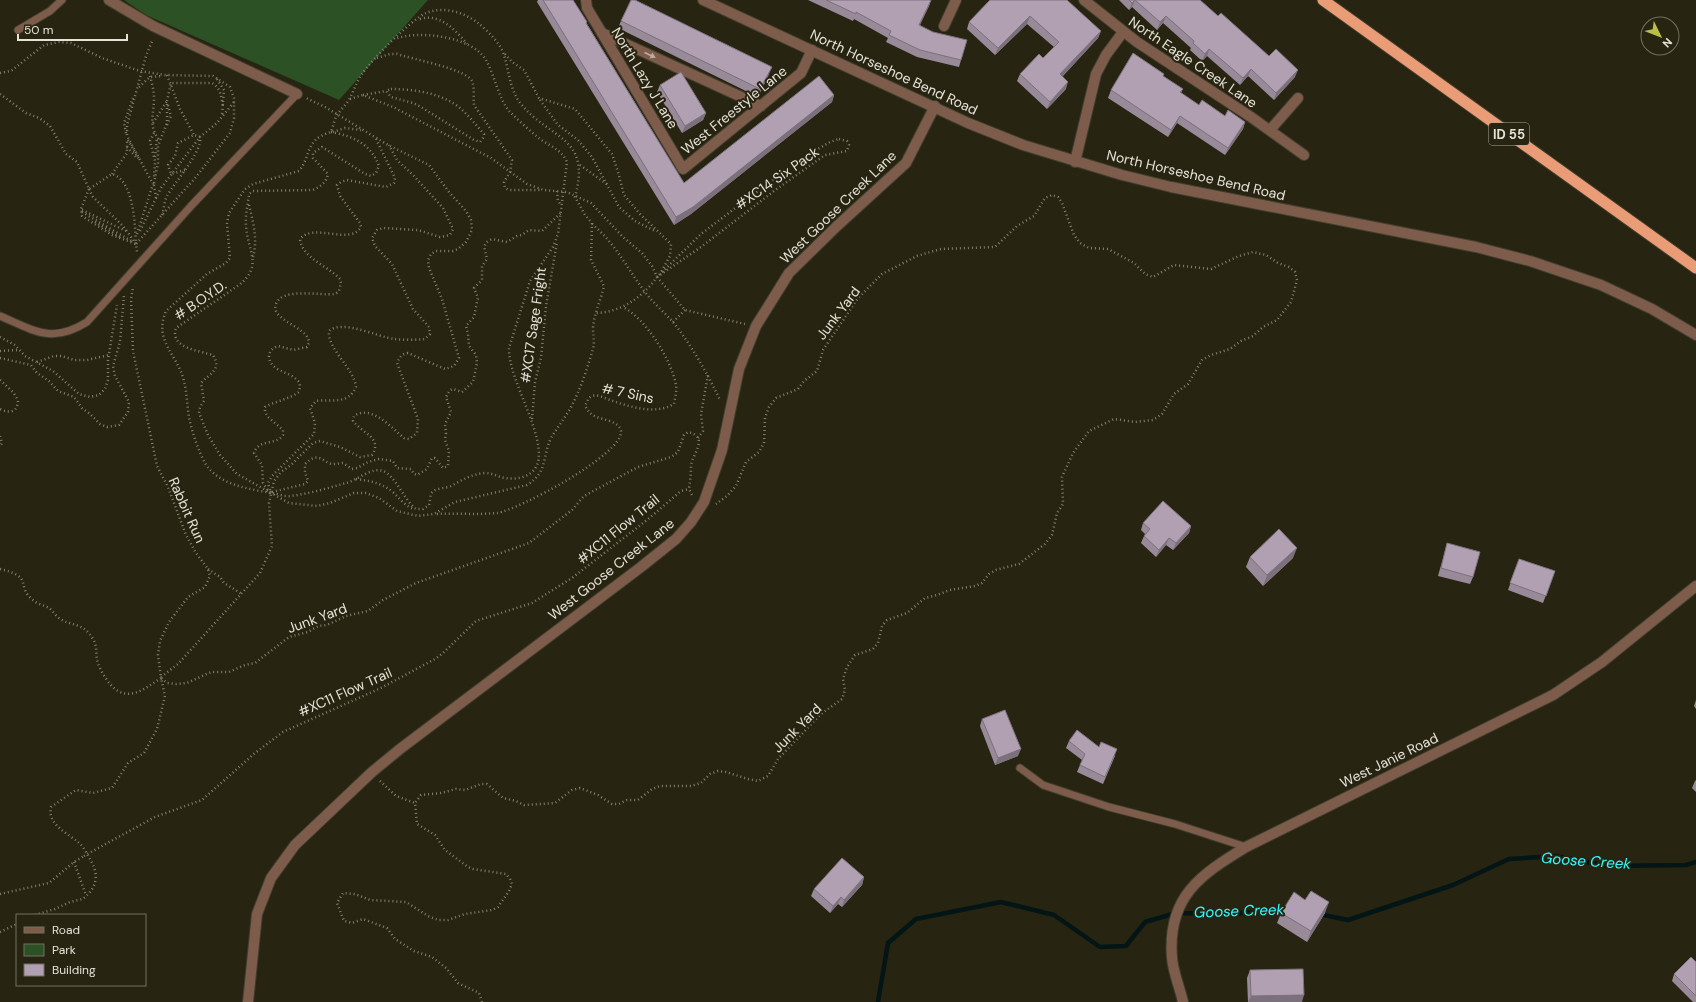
<svg xmlns="http://www.w3.org/2000/svg" width="1696" height="1002" font-family="'DM Sans',sans-serif">
	<style>
		.green { fill: #2b5125 }
		.lines { fill: none; stroke-linecap: round; stroke-linejoin: round }
		.stream { stroke: #041515; stroke-width: 4.5 }
		.service-casing { stroke: #423f2e; stroke-width: 9 }
		.minor-casing { stroke: #423f2e; stroke-width: 12 }
		.tertiary-casing { stroke: #423f2e; stroke-width: 12 }
		.trunk-casing { stroke: #423f2e; stroke-width: 13 }
		.path { stroke: #848071; stroke-width: 2.5; stroke-dasharray: 1 3; stroke-linecap: butt }
		.service { stroke: #7e5c4b; stroke-width: 7 }
		.minor { stroke: #7e5c4b; stroke-width: 10 }
		.tertiary { stroke: #7e5c4b; stroke-width: 10 }
		.trunk { stroke: #ea9c76; stroke-width: 11 }
		.path-bridge { stroke: #848071; stroke-width: 2.5; stroke-dasharray: 1 3; stroke-linecap: butt }
		.wall { fill: #988a99 }
		.shaded-wall { fill: #7c707d }
		.building { fill: #b1a0b2; stroke: #7c707d }
		.oneway { fill: #bcac9f }
		.labels { text-anchor: middle; dominant-baseline: central; stroke-width: 4; stroke-linejoin: round; paint-order: stroke }
		.shield { fill: #282412; stroke: #aca99c; stroke-width: 1 }
		.shield-label { font-size: 13px; font-weight: bold; fill: #e5e2d7 }
		.street-label { font-size: 14px; fill: #e5e2d7; stroke: #282412 }
		.water-label { font-size: 15px; font-style: italic; fill: #34fbff; stroke: #282412 }
	</style>
	<rect width="100%" height="100%" fill="#282412"/>
	<polygon class="green" points="124,0 428,0 339,100 146,15"/>
	<g class="lines">
		<g class="stream">
			<polyline points="1319,914 1348,920 1453,885 1509,859 1556,856 1607,866 1686,865 1696,862"/>
			<polyline points="878,1002 888,943 916,919 1001,902 1054,915 1100,947 1126,946 1145,922 1176,913 1232,914 1288,909"/>
		</g>
		<defs>
			<g id="service">
				<polyline points="18,30 50,11 62,0"/>
				<path d="M0 316C35 331 52 344 87 322L191 206 297 94"/>
				<polyline points="1020,768 1043,785 1109,807 1175,824 1246,847"/>
			</g>
			<g id="minor">
				<polyline points="109,0 153,26 297,94"/>
				<polyline points="586,0 587,8 683,169 801,73 812,50"/>
				<polyline points="1084,0 1137,42 1251,117 1304,155"/>
				<polyline points="944,26 956,0"/>
				<polyline points="602,33 761,106"/>
				<polyline points="1270,130 1298,98"/>
				<polyline points="1075,162 1096,74 1106,55 1123,32"/>
				<polyline points="248,1002 257,914 271,878 295,845 372,772 400,749 641,567 676,539 691,522 704,502 722,450 739,369 756,326 789,273 837,226 906,163 935,106"/>
				<path d="M1183 1002C1180 988 1173 972 1172 958 1167 897 1200 875 1246 847L1553 695 1602 662 1696 586"/>
			</g>
			<polyline id="tertiary" points="703,0 968,123 1023,145 1122,175 1171,187 1476,247 1530,261 1601,285 1652,309 1696,335"/>
			<polyline id="trunk" points="1323,0 1696,268"/>
		</defs>
		<use href="#service" class="service-casing"/>
		<use href="#minor" class="minor-casing"/>
		<use href="#tertiary" class="tertiary-casing"/>
		<use href="#trunk" class="trunk-casing"/>
		<g class="path">
			<path d="M420 19C439 13 455 29 467 44"/>
			<polyline points="505,54 512,62 524,70 539,98 575,109 612,154 618,172 624,195 640,214 671,244 670,256 660,274"/>
			<path d="M377 58 390 54H397C412 59 466 69 472 81 475 88 473 98 474 105L512 160 510 172 504 182 505 188 509 190H541"/>
			<polyline points="0,73 11,71 44,45 59,42 71,43 102,58 140,71 165,75 213,76 230,87 234,98 234,118 230,133 196,177 136,244 137,252"/>
			<polyline points="167,75 180,109 194,135"/>
			<path d="M150 76C152 83 154 91 154 98 154 115 148 125 159 140"/>
			<polyline points="217,79 224,90 222,115"/>
			<polyline points="139,87 150,77 162,76"/>
			<path d="M391 89C413 89 443 93 461 109 469 116 476 125 484 134L483 138 480 142 474 140 421 107 413 103 391 97 386 91Z"/>
			<path d="M0 94 26 113 39 118 50 126 66 154 77 162 89 189 112 174C134 180 135 225 136 244"/>
			<polyline points="363,95 386,91"/>
			<path d="M350 99 363 95 393 107 491 158 527 184 544 190 567 192 591 203 623 237 642 253 652 266 657 277C643 297 620 313 595 313"/>
			<polyline points="540,100 558,125 578,140 592,157 619,207 635,221 655,231"/>
			<polyline points="153,123 167,101"/>
			<polyline points="167,125 171,116 168,105"/>
			<path d="M331 132C353 136 371 144 379 166L376 173 371 176 365 174 322 147 313 153V158L328 174C326 183 321 186 313 190L253 191 249 194C248 204 245 215 246 225 247 251 264 265 239 285L176 328C169 348 200 351 213 355 222 370 210 373 201 383L204 401 200 407 199 413 208 435 220 455 237 474 289 503 317 506 330 503 354 493H366L379 498 397 511 418 516 434 514 455 502 527 485C548 472 542 457 551 438 557 428 564 419 570 409 580 391 587 369 593 349 595 341 593 335 593 328 594 313 601 300 604 286L591 260 592 223 585 215 575 197C592 136 550 140 521 104 510 91 509 71 504 55 501 44 487 30 478 23 464 12 443 6 426 13 411 20 372 59 362 74 357 81 354 90 350 98 347 104 341 109 337 115 334 120 333 127 331 132 304 140 312 155 299 171L253 184 245 189 229 213 227 223 230 258 226 263 207 274 166 311C153 341 178 355 184 381 187 393 187 405 189 417 192 432 198 450 205 463 218 485 249 489 272 493 278 494 285 497 290 496 309 494 328 488 346 483 358 480 371 467 383 471 395 475 404 500 416 509H423L429 505C430 502 430 497 431 494 435 487 445 489 451 486 462 480 472 474 485 473 493 473 498 477 505 478 517 480 532 477 537 465 548 438 508 380 509 348L530 281 553 247 558 234 567 162C562 150 550 146 540 139 530 131 519 121 510 112 498 98 495 76 486 60 472 36 418 30 395 39"/>
			<polyline points="333,132 345,128 361,130"/>
			<polyline points="126,133 124,123 133,98"/>
			<polyline points="154,133 150,141 155,161 154,178"/>
			<polygon points="839,139 847,141 849,145 847,151 825,155 774,191 701,247 657,277 701,234 799,160 830,142"/>
			<polyline points="128,140 139,159"/>
			<polyline points="127,147 136,157"/>
			<polyline points="155,157 157,138"/>
			<polyline points="580,165 608,185"/>
			<polyline points="185,170 171,174 168,165 175,156 178,143 194,135 200,137"/>
			<polyline points="112,174 127,153 127,139"/>
			<path d="M154 183 158 163V146L167 123V101L171 83H212C221 88 221 97 223 106"/>
			<polyline points="154,185 156,198"/>
			<polyline points="89,189 81,209 82,216 112,235 136,244"/>
			<polyline points="89,189 93,197 123,226 136,244"/>
			<polyline points="557,191 558,201 561,205"/>
			<path d="M249 205C253 222 258 239 253 257"/>
			<polyline points="82,210 126,231"/>
			<polyline points="82,212 133,242"/>
			<path d="M162 215C164 209 164 202 167 196 174 183 203 151 200 137L217 123 234 102"/>
			<polyline points="95,222 120,237"/>
			<path d="M592 224C614 242 626 266 642 288 651 301 663 311 673 322 692 346 707 373 720 400"/>
			<polyline points="140,231 161,188 200,137"/>
			<polyline points="137,234 153,184 127,136 127,125 146,56 153,39"/>
			<polyline points="657,277 685,310 745,324"/>
			<polyline points="673,322 685,310"/>
			<polyline points="0,337 15,345 25,356 53,371 79,394 90,397 99,395 105,389 108,380 108,360 117,305"/>
			<polyline points="0,351 19,350"/>
			<polyline points="0,358 31,365 37,373 49,381 58,391 74,397 82,408 90,414 100,424 107,427 119,425 128,412 129,402 115,376 113,366 120,342 124,295"/>
			<polyline points="37,362 54,356 62,356 74,360 87,360 109,355"/>
			<path d="M0 380 13 392 18 400C18 412 10 414 0 409"/>
			<polyline points="532,419 535,382 541,358 546,306 557,242"/>
			<polyline points="0,436 2,443 0,447"/>
			<polyline points="698,438 703,431 701,414 708,375"/>
			<path d="M356 479C371 481 382 483 394 493 400 499 405 506 414 509"/>
			<path d="M270 490 268 483 272 476 314 434 315 423 310 408 316 401C332 399 348 405 356 387 354 368 327 349 329 331 342 319 378 337 394 339 404 340 415 340 425 339L430 334 429 327 413 309 392 264 375 246 372 238 377 230 383 228 418 230 440 237 450 235 453 229 443 208 413 175 397 160 389 145"/>
			<path d="M272 492 305 484 308 481 305 472V464C320 449 324 465 334 464 337 464 340 463 343 463L352 469 357 468 368 462 379 459 393 461 397 468 411 469 414 474 417 475 427 469 432 458H435L443 468 448 466 449 451 445 440 446 433 445 424 451 412 446 397 450 390 453 389 462 392 473 382 477 363 476 355 469 346 468 334 466 326 474 317 477 302 478 298 474 288 482 280V266L487 259C485 249 481 244 492 239L507 242 517 236 522 235 529 230 542 231 561 213"/>
			<path d="M270 493 263 483 262 465 254 453C259 438 276 446 283 435V430L268 417 265 412V407C276 401 289 399 299 392 300 387 301 383 297 380 289 371 271 372 269 357 269 351 273 348 278 346L293 350 307 347 309 343C309 330 285 324 277 313 275 310 275 307 276 304 282 287 321 296 334 294 335 294 338 292 339 291L341 283 340 279C328 266 302 258 300 239 314 222 350 246 361 227L360 223 340 196 337 185 341 182 347 180 386 187 394 183 395 178 376 139"/>
			<path d="M437 514C456 513 478 515 497 513 518 510 624 454 621 431 619 420 600 420 593 415 589 413 588 410 585 406 587 402 588 398 592 396 598 394 604 398 610 400 630 407 655 415 674 404 675 398 677 391 676 385 671 359 646 319 623 307"/>
			<path d="M0 569C35 577 15 586 33 600 37 604 44 605 49 608 53 611 56 616 60 619 72 626 84 623 93 639 97 645 96 653 97 660 99 668 105 678 110 684 127 704 144 689 161 678L158 655 160 641 169 622 188 597 205 587 210 576 208 569 196 553 186 535 168 487 157 466 133 351 131 299 133 287"/>
			<polyline points="208,569 220,577 224,583 242,594"/>
			<path d="M161 677 178 664 260 573 272 546 269 503 274 481 281 472 291 465 313 443 320 441 340 447 360 457 372 455C383 438 362 433 353 421L354 416C371 404 392 428 404 438L409 439 417 433 418 419 397 363C400 356 402 354 408 353L445 369 454 366 459 358 442 299 429 268 428 260 431 254 436 251H453L458 249 466 242 472 230 471 220 466 211 449 192 429 165 388 145 325 107 306 98"/>
			<polyline points="380,781 396,796 415,803"/>
			<polyline points="91,852 155,817 202,800 255,753 283,732 381,688 435,659 442,654 476,621 532,603 572,578 647,520 681,491 689,489"/>
			<polyline points="74,862 86,895"/>
			<polyline points="0,894 49,883 74,862 84,856"/>
			<path d="M35 915 55 909 70 902 83 899C99 886 99 872 88 856 86 852 83 846 79 843 68 833 47 825 51 807L76 790 93 793 112 788 128 763 144 753 157 729 165 696 161 678 167 683 176 684 187 683 211 672H229L245 665 255 663 289 637 308 632 318 626 327 625 346 616 368 611 383 600 416 583 529 543 572 510 584 496 638 467 671 457 678 452 684 435 688 432C710 437 692 454 691 466 691 474 690 481 689 489L693 497"/>
			<polyline points="0,932 17,924"/>
			<polyline points="482,1002 479,993 458,983 446,968 432,957 414,951 395,939 387,928 363,919 352,923 344,921 337,903 343,893 355,894 370,900 406,902 428,916 438,920 448,920 465,914 492,910 498,907 509,891 512,884 510,879 506,874 473,869 468,867 445,850 435,835 417,824 415,803 421,795 441,793 456,789 465,790 481,784 487,784 503,798 516,801 524,805 555,803 572,790 580,788 598,795 612,804 619,804 627,800 638,800 652,789 660,786 691,786 701,783 710,774 718,771 726,772 748,779 758,781 768,776 778,759 821,714 842,699 845,690 843,679 847,667 855,655 873,649 878,643 882,626 887,620 907,613 925,598 937,595 950,590 975,586 982,583 989,574 996,570 1019,564 1045,544 1052,535 1057,513 1063,504 1062,477 1073,453 1089,431 1114,419 1135,422 1153,420 1162,414 1174,394 1188,384 1202,360 1211,355 1230,349 1241,341 1253,336 1263,327 1277,320 1291,302 1297,280 1295,272 1289,267 1278,263 1266,255 1253,252 1239,256 1211,269 1174,265 1153,277 1145,274 1134,263 1108,249 1089,248 1080,243 1074,235 1062,203 1058,197 1052,195 1045,198 1034,216 1017,226 995,247 941,249 917,256 882,274 858,298 823,350 817,371 804,381 798,389 776,398 769,407 765,418 764,443 759,452 746,462 736,486 727,496 716,504"/>
		</g>
		<use href="#service" class="service"/>
		<use href="#minor" class="minor"/>
		<use href="#tertiary" class="tertiary"/>
		<use href="#trunk" class="trunk"/>
		<polyline class="path-bridge" points="84,856 91,852"/>
	</g>
	<g class="wall">
		<polygon points="538,0 573,0 587,22 587,24 684,183 834,95 832,102 691,214 674,225 537,2"/>
		<polygon points="808,0 931,0 929,6 920,25 961,60 959,67 917,57 886,42 888,38 854,19 853,21"/>
		<polygon points="990,0 1101,31 1098,38 1063,76 1066,89 1047,109 1017,81 1020,74 1043,58 1054,47 1027,24 995,55 967,29 969,22"/>
		<polygon points="1119,0 1200,0 1218,16 1269,56 1295,77 1274,100 1248,76 1240,85 1207,56 1202,61 1190,50 1191,48 1163,23 1157,30 1132,7 1129,10"/>
		<polygon points="621,21 769,74 758,97 618,28"/>
		<polygon points="1163,76 1183,89 1181,93 1199,105 1225,116 1245,122 1243,129 1225,155 1177,123 1168,137 1108,98 1111,90"/>
		<polygon points="660,85 706,113 703,120 682,133 657,92"/>
		<polygon points="1143,523 1191,526 1189,533 1173,550 1166,545 1156,557 1141,543 1144,536 1145,534 1141,530"/>
		<polygon points="1447,543 1473,577 1470,584 1438,576 1445,551"/>
		<polygon points="1250,557 1293,558 1263,586 1246,567"/>
		<polygon points="1519,559 1555,571 1543,603 1508,590"/>
		<polygon points="1696,700 1696,709 1694,706"/>
		<polygon points="982,719 1018,756 995,765 980,726"/>
		<polygon points="1069,741 1099,747 1115,756 1103,784 1077,772 1082,760 1066,748"/>
		<polygon points="1696,780 1696,792 1692,788 1695,781"/>
		<polygon points="864,877 862,885 842,907 838,904 830,913 811,896 814,889"/>
		<polygon points="1281,913 1325,913 1307,942 1277,923"/>
		<polygon points="1696,962 1696,1002 1693,1002 1672,981 1674,974"/>
		<polygon points="1250,970 1302,1002 1248,1002 1247,978"/>
	</g>
	<g class="shaded-wall">
		<polygon points="931,0 929,6 916,32 919,25"/>
		<polygon points="1135,0 1132,7 1129,10 1132,3"/>
		<polygon points="1030,16 1027,24 995,55 998,48"/>
		<polygon points="1166,16 1163,23 1157,30 1160,22"/>
		<polygon points="1101,31 1098,38 1058,81 1060,74"/>
		<polygon points="1209,49 1207,56 1202,61 1205,54"/>
		<polygon points="772,67 769,74 758,97 760,89"/>
		<polygon points="1251,69 1248,76 1240,85 1243,78"/>
		<polygon points="1298,70 1295,77 1274,100 1276,93"/>
		<polygon points="1068,82 1066,89 1047,109 1050,102"/>
		<polygon points="834,95 832,102 691,214 674,225 676,217"/>
		<polygon points="706,113 703,120 682,133 685,126"/>
		<polygon points="1180,116 1177,123 1168,137 1171,130"/>
		<polygon points="1245,122 1243,129 1225,155 1228,148"/>
		<polygon points="1191,526 1189,533 1173,550 1176,543"/>
		<polygon points="1169,538 1166,545 1156,557 1159,550"/>
		<polygon points="1297,548 1293,558 1263,586 1267,575"/>
		<polygon points="1021,749 1018,756 995,765 998,758"/>
		<polygon points="864,877 862,885 842,907 844,900"/>
		<polygon points="841,897 838,904 830,913 833,906"/>
		<polygon points="1329,902 1325,913 1307,942 1311,931"/>
		<polygon points="1304,995 1302,1002 1248,1002 1251,996"/>
	</g>
	<g class="building">
		<polygon points="543,0 573,0 587,22 586,23 684,183 819,76 834,95 693,207 676,217"/>
		<polygon points="631,0 635,0 772,67 760,89 621,21"/>
		<polygon points="826,0 931,0 919,25 933,32 967,40 961,60 920,50 889,35 891,31 856,12 856,14"/>
		<polygon points="990,0 1067,0 1101,31 1060,74 1068,82 1050,102 1020,74 1039,54 1043,58 1059,42 1030,16 998,48 969,22"/>
		<polygon points="1129,0 1200,0 1218,16 1221,13 1269,56 1276,49 1298,70 1276,93 1251,69 1243,78 1209,49 1205,54 1193,43 1194,41 1166,16 1160,22 1135,0 1132,3"/>
		<polygon points="1133,53 1164,74 1163,76 1183,89 1180,92 1199,105 1202,100 1225,116 1228,110 1245,122 1228,148 1180,116 1171,130 1111,90"/>
		<polygon points="681,72 706,113 685,126 660,85"/>
		<polygon points="1163,501 1191,526 1176,543 1169,538 1159,550 1144,536 1150,529 1143,523"/>
		<polygon points="1279,529 1297,548 1267,575 1250,557"/>
		<polygon points="1447,543 1480,552 1473,577 1441,568"/>
		<polygon points="1519,559 1555,571 1546,596 1510,583"/>
		<polygon points="1005,710 1021,749 998,758 982,719"/>
		<polygon points="1077,730 1099,747 1101,742 1117,749 1105,777 1080,765 1085,754 1069,741"/>
		<polygon points="842,858 864,877 844,900 841,897 833,906 814,889"/>
		<polygon points="1311,891 1329,902 1311,931 1281,913 1294,892 1305,900"/>
		<polygon points="1691,957 1696,962 1696,996 1674,974"/>
		<polygon points="1303,969 1304,995 1251,996 1250,970"/>
	</g>
	<defs><path id="oneway-solid" d="M-6-.8H1V-3.2L6.5 0L1 3.2V.8H-6Z"/></defs>
	<use class="oneway" href="#oneway-solid" transform="translate(650 55) rotate(25)"/>
	<g class="labels">
		<rect class="shield" x="1489" y="123" width="40" height="22" rx="3"/>
		<g class="shield-label">
			<text x="1509" y="134">ID 55</text>
		</g>
		<g class="street-label">
			<text transform="translate(1193 62) rotate(34)">North Eagle Creek Lane</text>
			<text transform="translate(894 72) rotate(25)">North Horseshoe Bend Road</text>
			<text transform="translate(645 78) rotate(59)">North Lazy J Lane</text>
			<text transform="translate(734 110) rotate(-39)">West Freestyle Lane</text>
			<text transform="translate(1196 175) rotate(13)">North Horseshoe Bend Road</text>
			<text transform="translate(777 178) rotate(-35)">#XC14 Six Pack</text>
			<text transform="translate(838 207) rotate(-44)">West Goose Creek Lane</text>
			<text transform="translate(200 300) rotate(-34)"># B.O.Y.D.</text>
			<text transform="translate(838 313) rotate(-53)">Junk Yard</text>
			<text transform="translate(533 325) rotate(-82)">#XC17 Sage Fright</text>
			<text transform="translate(628 393) rotate(12)"># 7 Sins</text>
			<text transform="translate(187 510) rotate(66)">Rabbit Run</text>
			<text transform="translate(618 529) rotate(-39)">#XC11 Flow Trail</text>
			<text transform="translate(611 569) rotate(-38)">West Goose Creek Lane</text>
			<text transform="translate(317 618) rotate(-20)">Junk Yard</text>
			<text transform="translate(345 692) rotate(-24)">#XC11 Flow Trail</text>
			<text transform="translate(797 728) rotate(-45)">Junk Yard</text>
			<text transform="translate(1389 760) rotate(-26)">West Janie Road</text>
		</g>
		<g class="water-label">
			<text transform="translate(1586 861) rotate(4)">Goose Creek</text>
			<text transform="translate(1239 911) rotate(-2)">Goose Creek</text>
		</g>
	</g>
	<rect x="16" y="914" width="130" height="72" fill="#282412" stroke="#747061"/>
	<rect x="24" y="927" width="20" height="6" fill="#7e5c4b" stroke="#747061"/>
	<text x="52" y="934" font-size="12" fill="#e5e2d7">Road</text>
	<rect x="24" y="944" width="20" height="12" fill="#2b5125" stroke="#747061"/>
	<text x="52" y="954" font-size="12" fill="#e5e2d7">Park</text>
	<rect x="24" y="964" width="20" height="12" fill="#b1a0b2" stroke="#747061"/>
	<text x="52" y="974" font-size="12" fill="#e5e2d7">Building</text>
	<g transform="translate(1660 36) rotate(133)"><circle r="19" fill="#282412" stroke="#747061"/>
	<path d="M0-3L7 15L0 10L-7 15Z" fill="#bbc044"/>
	<text y="-6" font-size="11" font-weight="bold" text-anchor="middle" fill="#e5e2d7">N</text>
	</g>
	<path d="M18 34v6h109v-6" fill="none" stroke="#e5e2d7" stroke-width="2"/>
	<text x="24" y="34" font-size="12" fill="#e5e2d7" stroke="#282412" stroke-width="3" paint-order="stroke">50 m</text>
</svg>
